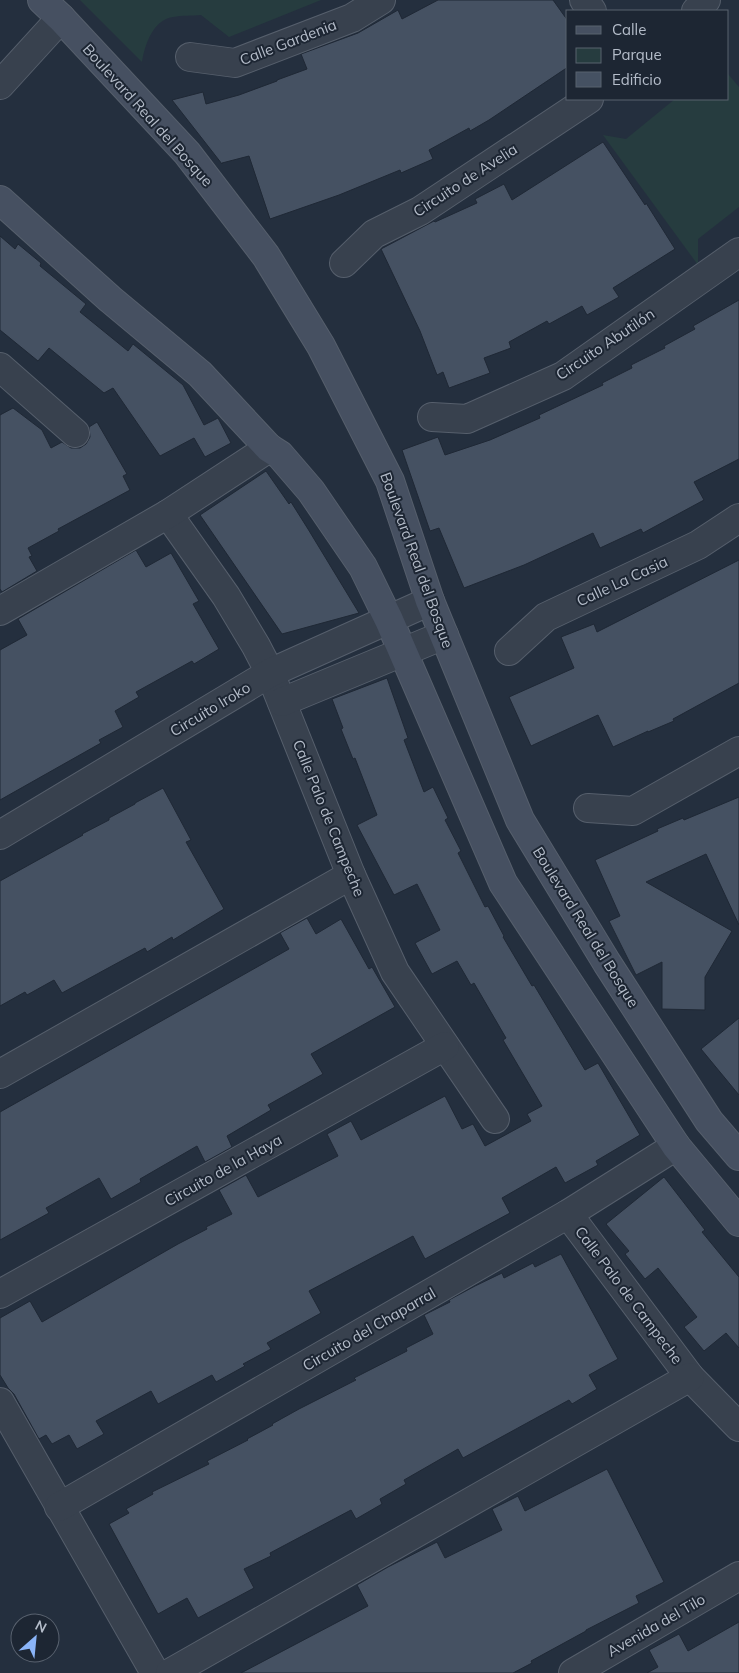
<svg xmlns="http://www.w3.org/2000/svg" width="739" height="1673" font-family="Mulish,sans-serif">
	<style>
		.green { fill: #263c3f }
		.building { fill: #455162; stroke: #1f2835 }
		.lines { fill: none; stroke-linecap: round; stroke-linejoin: round }
		.street-casing { stroke: #565f6c; stroke-width: 30 }
		.secondary-casing { stroke: #565f6c; stroke-width: 30 }
		.street { stroke: #38414e; stroke-width: 28 }
		.secondary { stroke: #465061; stroke-width: 28 }
		.labels { text-anchor: middle; dominant-baseline: central; stroke-width: 4; stroke-linejoin: round; paint-order: stroke }
		.street-label { font-size: 15px; fill: #b4bcc9; stroke: #1d2633 }
	</style>
	<rect width="100%" height="100%" fill="#242f3e"/>
	<g class="green">
		<path d="M80 0H321L229 37 201 15C192 16 182 15 173 17 153 20 145 44 142 62Z"/>
		<polygon points="728,74 739,87 739,207 698,239 698,265 603,135 626,139 675,99 728,99"/>
	</g>
	<g class="building">
		<polygon points="438,0 553,0 568,21 568,67 489,120 470,131 469,128 429,150 433,159 401,173 400,170 339,195 270,219 249,156 222,163 222,164 172,100 203,92 206,104 239,95 277,81 277,80 307,69 301,54 358,33 398,10 402,19"/>
		<polygon points="603,142 645,205 646,203 675,249 613,288 619,297 587,315 582,306 549,324 547,321 509,342 511,348 484,358 490,373 449,388 443,372 437,375 420,331 381,249 434,221 435,222 477,203 475,199 504,184 512,200"/>
		<polygon points="0,236 15,249 18,244 41,263 40,266 86,304 80,312 128,351 133,344 183,385 204,425 218,418 231,443 205,457 194,438 160,456 113,388 104,393 49,348 38,361 0,330"/>
		<polygon points="739,300 739,459 694,482 704,500 643,533 641,529 600,548 593,533 524,565 464,588 439,528 430,531 402,450 438,437 445,455 490,440 540,418 539,415 603,385 602,383 632,368 631,365 665,348 664,346 695,329 693,326"/>
		<polygon points="13,408 42,430 51,448 62,442 71,448 80,448 86,444 90,437 89,427 97,422 127,474 123,476 130,490 58,529 59,531 28,548 32,556 29,557 37,571 2,592 0,589 0,415"/>
		<polygon points="266,471 289,504 291,502 308,529 359,613 282,634 200,515"/>
		<polygon points="136,550 146,567 171,553 199,601 193,604 219,649 194,664 192,661 136,692 139,697 115,711 123,727 99,740 101,743 0,800 0,650 27,635 18,619"/>
		<polygon points="739,560 739,683 673,719 674,721 648,732 648,731 613,747 598,715 531,746 509,697 574,668 561,637 594,624 597,632"/>
		<polygon points="387,678 408,738 404,740 424,792 433,787 448,818 445,820 461,851 458,853 485,907 488,906 504,936 503,937 532,986 534,985 585,1070 598,1063 640,1135 596,1161 598,1165 565,1183 556,1167 502,1198 510,1213 425,1259 413,1236 309,1291 321,1313 267,1343 271,1349 243,1364 245,1366 216,1382 212,1375 158,1404 151,1391 96,1421 104,1434 77,1449 69,1435 52,1444 46,1435 39,1439 14,1394 8,1388 0,1375 0,1318 30,1301 42,1322 178,1244 207,1229 206,1227 232,1214 219,1190 246,1175 258,1197 338,1156 327,1134 351,1121 361,1140 445,1096 462,1129 473,1124 485,1146 531,1121 527,1114 542,1106 503,1040 506,1038 474,983 471,985 457,961 432,974 415,943 440,930 417,884 394,895 357,825 377,815 355,758 353,759 341,729 343,728 332,699"/>
		<polygon points="163,788 191,840 186,842 224,909 173,940 172,937 147,952 145,948 62,993 54,980 27,995 25,992 0,1006 0,881 83,835 82,834 109,820 109,818 135,804 135,803"/>
		<polygon points="739,797 739,925 706,854 646,882 732,931 705,977 705,1010 662,1009 662,962 636,975 609,921 620,916 595,860 658,831 657,829 683,818 684,820"/>
		<polygon points="307,918 316,934 341,919 369,969 372,967 395,1007 311,1054 323,1074 268,1105 271,1110 227,1136 232,1147 205,1162 197,1146 140,1179 141,1182 111,1199 99,1178 46,1208 49,1213 0,1240 0,1112 289,949 280,933"/>
		<polygon points="739,1018 739,1095 701,1049"/>
		<polygon points="664,1177 705,1230 702,1232 739,1277 739,1348 726,1333 704,1351 684,1327 697,1317 658,1268 645,1279 625,1254 629,1251 606,1224"/>
		<polygon points="561,1254 618,1359 589,1375 597,1389 572,1404 569,1400 463,1458 458,1449 404,1480 406,1484 380,1499 382,1504 356,1519 351,1510 270,1553 271,1556 244,1569 254,1588 198,1618 187,1598 158,1614 109,1524 129,1513 126,1509 153,1494 152,1492 209,1464 207,1461 248,1440 247,1439 273,1425 272,1424 299,1409 356,1380 354,1378 407,1351 406,1348 433,1334 424,1315 450,1302 449,1300 475,1286 502,1273 504,1278 533,1263 535,1267"/>
		<polygon points="607,1469 664,1582 636,1596 639,1603 586,1630 586,1631 531,1661 532,1663 513,1673 241,1673 368,1606 357,1585 388,1567 437,1542 445,1558 502,1530 492,1509 518,1496 525,1511"/>
		<polygon points="739,1622 739,1673 647,1673 658,1667 649,1650 679,1634 688,1651"/>
	</g>
	<g class="lines">
		<defs>
			<g id="street">
				<polyline points="584,0 592,11"/>
				<polyline points="696,11 706,0"/>
				<polyline points="190,57 235,63 352,18 381,0"/>
				<polyline points="0,85 61,18"/>
				<polyline points="344,263 374,234 420,211 589,99"/>
				<polyline points="0,367 75,433"/>
				<polyline points="432,417 467,419 563,376 739,252"/>
				<polyline points="168,514 226,596 256,646 270,673 351,875 395,972 495,1119"/>
				<polyline points="0,611 168,514 269,448"/>
				<polyline points="509,651 546,617 698,545 739,518"/>
				<polyline points="282,702 444,635"/>
				<polyline points="588,808 633,811 739,751"/>
				<polyline points="0,835 270,673 430,601"/>
				<polyline points="0,1074 351,875"/>
				<polyline points="568,1214 690,1377 739,1427"/>
				<polyline points="0,1294 445,1046"/>
				<polyline points="0,1402 155,1673"/>
				<polyline points="59,1507 568,1214 676,1146"/>
				<polyline points="170,1673 690,1377"/>
				<polyline points="573,1673 739,1576"/>
			</g>
			<g id="secondary">
				<polyline points="42,0 61,18 187,153 266,256 321,346 390,481 430,601 520,820 607,963 709,1121 739,1156"/>
				<polyline points="0,200 110,299 200,374 269,448 280,455 311,491 363,567 389,620 503,883 676,1146 739,1222"/>
			</g>
		</defs>
		<use href="#street" class="street-casing"/>
		<use href="#secondary" class="secondary-casing"/>
		<use href="#street" class="street"/>
		<use href="#secondary" class="secondary"/>
	</g>
	<g class="labels">
		<g class="street-label">
			<text transform="translate(288 42) rotate(-21)">Calle Gardenia</text>
			<text transform="translate(148 115) rotate(48)">Boulevard Real del Bosque</text>
			<text transform="translate(465 180) rotate(-33)">Circuito de Avelia</text>
			<text transform="translate(605 344) rotate(-34)">Circuito Abutilón</text>
			<text transform="translate(417 560) rotate(70)">Boulevard Real del Bosque</text>
			<text transform="translate(622 581) rotate(-25)">Calle La Casia</text>
			<text transform="translate(210 709) rotate(-31)">Circuito Iroko</text>
			<text transform="translate(329 818) rotate(68)">Calle Palo de Campeche</text>
			<text transform="translate(586 927) rotate(58)">Boulevard Real del Bosque</text>
			<text transform="translate(223 1170) rotate(-29)">Circuito de la Haya</text>
			<text transform="translate(629 1295) rotate(53)">Calle Palo de Campeche</text>
			<text transform="translate(369 1329) rotate(-30)">Circuito del Chaparral</text>
			<text transform="translate(656 1625) rotate(-30)">Avenida del Tilo</text>
		</g>
	</g>
	<rect x="566" y="10" width="162" height="90" fill="#1d2633" stroke="#59626f"/>
	<rect x="576" y="26" width="25" height="8" fill="#465061" stroke="#59626f"/>
	<text x="612" y="35" font-size="15" fill="#b4bcc9">Calle</text>
	<rect x="576" y="48" width="25" height="15" fill="#263c3f" stroke="#59626f"/>
	<text x="612" y="60" font-size="15" fill="#b4bcc9">Parque</text>
	<rect x="576" y="72" width="25" height="15" fill="#455162" stroke="#59626f"/>
	<text x="612" y="85" font-size="15" fill="#b4bcc9">Edificio</text>
	<g transform="translate(35 1638) rotate(27)"><circle r="24" fill="#1d2633" stroke="#59626f"/>
	<path d="M0-4L9 19L0 12L-9 19Z" fill="#8ab4f8"/>
	<text y="-8" font-size="14" font-weight="bold" text-anchor="middle" fill="#b4bcc9">N</text>
	</g>
</svg>
